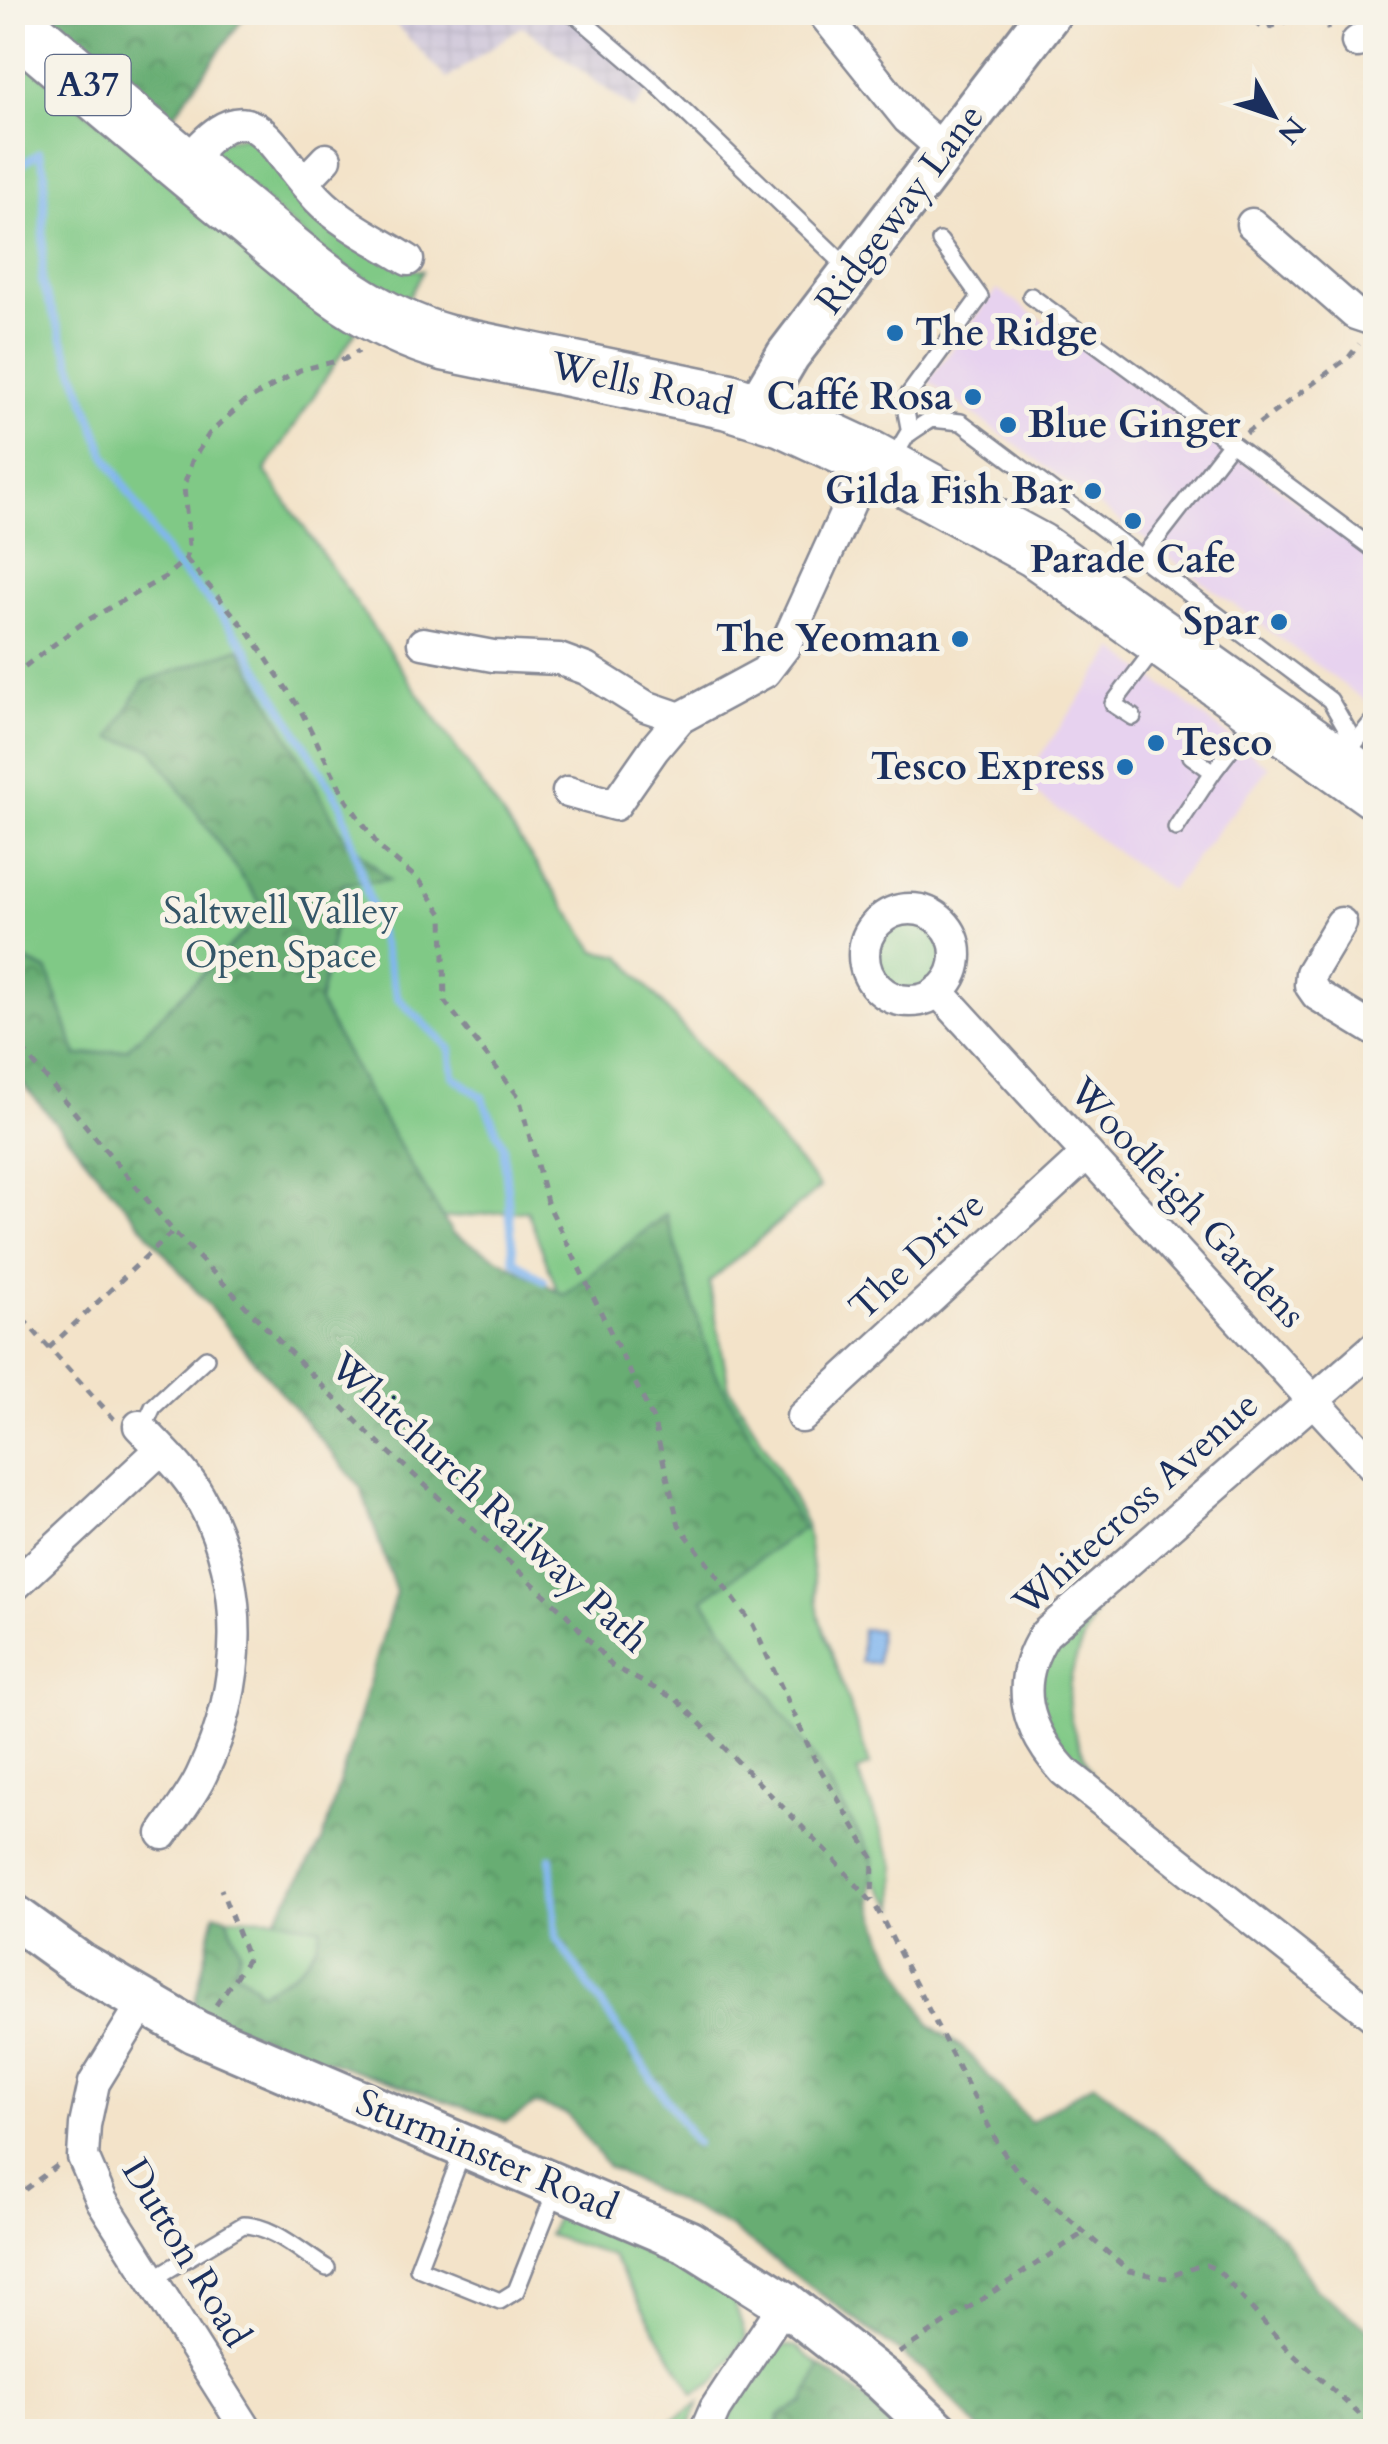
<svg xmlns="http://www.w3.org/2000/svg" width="1388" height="2444" font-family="Cardo,serif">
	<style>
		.built { fill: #e7d2ef }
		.industrial { fill: url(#industrial-grid) }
		.green { fill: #80c986; stroke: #4e7c72; stroke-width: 2.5 }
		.forest { fill: url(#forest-crowns); stroke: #426e68; stroke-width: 2.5 }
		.water { fill: #81b6ef; stroke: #4e72a6; stroke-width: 2.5 }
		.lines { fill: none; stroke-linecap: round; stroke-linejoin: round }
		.stream { stroke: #81b6ef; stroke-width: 8 }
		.lane-casing { stroke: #878994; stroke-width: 20 }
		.street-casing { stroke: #878994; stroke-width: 35 }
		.secondary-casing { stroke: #878994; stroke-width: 48 }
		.highway-casing { stroke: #878994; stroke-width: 60 }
		.path { stroke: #878994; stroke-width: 5; stroke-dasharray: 8 8; stroke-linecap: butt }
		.lane { stroke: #fff; stroke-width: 15 }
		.street { stroke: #fff; stroke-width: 30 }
		.secondary { stroke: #fff; stroke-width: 42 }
		.highway { stroke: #fff; stroke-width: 55 }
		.poi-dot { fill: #1f6fb2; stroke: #f7f3e8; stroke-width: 4 }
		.labels { text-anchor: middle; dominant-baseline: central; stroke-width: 10; stroke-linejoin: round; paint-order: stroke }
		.shield { fill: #f7f3e8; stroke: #5d6a87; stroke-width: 2.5 }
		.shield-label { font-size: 35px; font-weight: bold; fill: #1b2f5e }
		.street-label { font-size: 38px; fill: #1b2f5e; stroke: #f7f3e8 }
		.poi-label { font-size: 38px; font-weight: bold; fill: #1b2f5e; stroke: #f7f3e8; text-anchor: end }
		.park-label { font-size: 38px; fill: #345668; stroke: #f7f3e8 }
	</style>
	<defs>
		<pattern id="industrial-grid" width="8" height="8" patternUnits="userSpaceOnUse" patternTransform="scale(2.5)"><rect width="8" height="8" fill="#c8bfd8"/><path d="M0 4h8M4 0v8" fill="none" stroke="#aba4bc"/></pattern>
		<pattern id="forest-crowns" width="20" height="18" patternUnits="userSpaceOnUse" patternTransform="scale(2.5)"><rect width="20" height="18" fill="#68ad73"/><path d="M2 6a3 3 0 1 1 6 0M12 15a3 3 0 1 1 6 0" fill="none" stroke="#558d62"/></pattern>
	</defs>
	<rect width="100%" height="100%" fill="#f7f3e8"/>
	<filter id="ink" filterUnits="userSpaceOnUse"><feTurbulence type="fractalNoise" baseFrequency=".01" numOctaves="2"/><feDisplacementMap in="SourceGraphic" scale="20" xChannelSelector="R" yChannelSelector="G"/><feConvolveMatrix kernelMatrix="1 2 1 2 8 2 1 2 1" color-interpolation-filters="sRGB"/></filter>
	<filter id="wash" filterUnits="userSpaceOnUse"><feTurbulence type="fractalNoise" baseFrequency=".0048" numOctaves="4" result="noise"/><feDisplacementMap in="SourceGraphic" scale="40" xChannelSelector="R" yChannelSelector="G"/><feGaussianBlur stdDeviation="2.25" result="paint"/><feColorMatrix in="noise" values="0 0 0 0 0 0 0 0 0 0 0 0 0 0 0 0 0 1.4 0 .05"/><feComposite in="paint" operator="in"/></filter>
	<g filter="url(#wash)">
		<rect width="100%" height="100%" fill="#f3e3c9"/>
		<g class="built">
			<polygon points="997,289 1255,470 1375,561 1375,700 1371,705 928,381"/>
			<polygon points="1115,649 1269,767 1170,890 1021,783"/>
		</g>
		<polygon class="industrial" points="385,13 586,13 658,75 634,110 522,26 447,79"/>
		<g class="green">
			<polygon points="12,51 356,331 265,471 596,951 621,956 820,1187 709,1282 729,1387 768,1450 806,1524 819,1617 870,1765 857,1771 895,1866 896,1907 773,1753 602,1409 527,1210 405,1222 156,1172 13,990"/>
			<polygon points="248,136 410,269 423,271 405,304 324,254 208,151 217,141"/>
			<circle cx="910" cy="957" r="34"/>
			<path d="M1101 1600C1087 1631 1065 1672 1069 1707 1071 1731 1084 1754 1093 1776L1068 1754 1040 1710 1041 1669 1047 1652Z"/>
			<path d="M227 1917 276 1918 322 1928C309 1968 295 1972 261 1992L235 1970 240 1951Z"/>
			<polygon points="563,2204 650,2243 731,2292 746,2338 717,2380 694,2395 612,2256 548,2235"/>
			<polygon points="786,2345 797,2347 820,2366 804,2404 779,2415 777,2431 721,2432 768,2346 774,2349"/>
			<polygon points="699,2403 686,2431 656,2431"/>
		</g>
		<g class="forest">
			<polygon points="38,13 247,13 171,119"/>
			<path d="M240 648 343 836 389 880 343 884 319 1003 372 1100 452 1233 565 1295 666 1214 713 1369 803 1528 703 1599 815 1760 873 1858 872 1903 886 1944 930 2025 965 2050 1030 2122 1094 2083 1283 2237 1315 2288 1375 2334V2431H981L926 2372 848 2314 729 2227 609 2168 567 2114 536 2104 507 2122 272 2042 193 2010 215 1913 227 1917 240 1951 235 1970 261 1992C295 1972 310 1968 321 1928L276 1918 322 1842 396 1592 361 1488 13 1072 12 954 48 971 77 1056 127 1049 266 911 151 748 111 738 143 682Z"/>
			<polygon points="820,2366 882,2411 901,2431 777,2431 779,2415 804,2403"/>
		</g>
		<polygon class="water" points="862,1629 879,1630 877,1663 861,1662"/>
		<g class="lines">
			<g class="stream">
				<polyline points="12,171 39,153 45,173 42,283 105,454 172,562 214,606 243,643 341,804 398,998 450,1049 453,1076 482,1097 503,1145 514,1260 544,1281"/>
				<polyline points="551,1858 556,1938 696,2143"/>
			</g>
		</g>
	</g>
	<g filter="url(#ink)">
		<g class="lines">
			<defs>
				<g id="lane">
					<polyline points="566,12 577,16 654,82 848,268"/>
					<polyline points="1031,296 1231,443"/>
					<polyline points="910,433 904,401 980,297 940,241"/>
					<polyline points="892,460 907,435 931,419 961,422 1330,700 1355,743 1346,758"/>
					<polyline points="1141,559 1231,443 1376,551"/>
					<polyline points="1133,717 1113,704 1156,647"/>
					<polyline points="1355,743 1376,717"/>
					<polyline points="1191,756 1213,772 1256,716"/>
					<polyline points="1176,828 1213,772"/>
					<polyline points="143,1429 153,1407 206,1358"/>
					<polyline points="463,2151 418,2268 500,2301 516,2291 556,2190"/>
					<path d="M151 2280 243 2225C273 2225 302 2253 327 2268"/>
				</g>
				<g id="street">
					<polyline points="822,12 908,119 944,150"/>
					<polyline points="1357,42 1376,29"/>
					<path d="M184 166C253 77 267 146 318 199 342 224 378 241 408 260"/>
					<polyline points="304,182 326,159"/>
					<polyline points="1252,224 1355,314 1376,321"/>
					<polyline points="423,643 493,656 559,659 586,669 645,706 680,718 765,672 785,646 870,459"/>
					<polyline points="568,792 615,805 654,749 680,718"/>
					<circle cx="910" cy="955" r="46"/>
					<polyline points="1341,923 1311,973 1310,985 1317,995 1376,1031"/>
					<polyline points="938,991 1376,1469"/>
					<path d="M1376 1346 1045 1634C1012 1685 1026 1729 1064 1771L1376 2018"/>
					<polyline points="802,1417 1087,1154"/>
					<path d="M139 1426C159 1447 185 1471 199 1496 248 1583 244 1687 201 1776 191 1797 176 1815 163 1834"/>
					<polyline points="12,1588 160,1450"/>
					<polyline points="143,2003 94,2083 85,2125 83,2157 102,2201 248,2432"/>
					<polyline points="705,2432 715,2409 785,2303"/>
				</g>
				<g id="secondary">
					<polyline points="756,409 788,355 1050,12"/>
					<polyline points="12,1915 81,1965 196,2032 688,2242 785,2303 883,2380 938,2432"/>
				</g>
				<path id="highway" d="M12 21C87 84 160 147 235 208 303 264 360 319 446 343L727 401 784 419 870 459 1037 550 1376 791"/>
			</defs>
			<use href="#lane" class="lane-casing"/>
			<use href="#street" class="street-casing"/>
			<use href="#secondary" class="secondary-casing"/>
			<use href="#highway" class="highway-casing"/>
			<g class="path">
				<polyline points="1242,12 1264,29 1305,15 1327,28 1339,12"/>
				<polyline points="1246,433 1349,357 1359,344"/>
				<polyline points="186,559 250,634 300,709 347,801 380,848 420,881 443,915 445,1002 519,1097 547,1202 653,1419 679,1525 753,1625 815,1760 873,1858 872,1900"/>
				<polyline points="12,676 84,622 165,577 186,559 189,547 184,486 192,461 209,434 243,403 300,370 345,359 359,351"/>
				<polyline points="12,1037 173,1231 366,1431 566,1614 612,1666 677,1700 832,1857 876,1907 999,2146 1022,2178 1129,2271 1165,2278 1196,2267 1206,2265 1218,2270 1288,2350 1376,2429"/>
				<polyline points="12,1307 114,1419"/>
				<polyline points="49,1348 173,1231"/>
				<polyline points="216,2005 248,1959 221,1889"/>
				<polyline points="12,2199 58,2165"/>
				<polyline points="899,2353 1085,2232"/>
			</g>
			<use href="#lane" class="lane"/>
			<use href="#street" class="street"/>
			<use href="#secondary" class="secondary"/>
			<use href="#highway" class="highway"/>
		</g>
	</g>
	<g class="poi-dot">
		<circle cx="895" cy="333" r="10"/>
		<circle cx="973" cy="397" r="10"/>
		<circle cx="1008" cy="425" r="10"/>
		<circle cx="1093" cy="491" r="10"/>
		<circle cx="1133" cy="521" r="10"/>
		<circle cx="1279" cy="622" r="10"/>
		<circle cx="960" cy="639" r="10"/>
		<circle cx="1156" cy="743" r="10"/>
		<circle cx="1125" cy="767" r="10"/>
	</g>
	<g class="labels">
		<rect class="shield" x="45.5" y="55" width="85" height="60" rx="8"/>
		<g class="shield-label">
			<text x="88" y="85">A37</text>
		</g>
		<g class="street-label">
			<text transform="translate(900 209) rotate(-53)">Ridgeway Lane</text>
			<text transform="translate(642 384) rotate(12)">Wells Road</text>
			<text transform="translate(1187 1203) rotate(47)">Woodleigh Gardens</text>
			<text transform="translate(917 1256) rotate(-43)">The Drive</text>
			<text transform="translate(489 1503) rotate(43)">Whitchurch Railway Path</text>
			<text transform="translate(1136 1504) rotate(-42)">Whitecross Avenue</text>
			<text transform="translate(487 2155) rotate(23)">Sturminster Road</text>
			<text transform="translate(186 2253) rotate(59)">Dutton Road</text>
		</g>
		<g class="poi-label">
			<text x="915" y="333" text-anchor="start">The Ridge</text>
			<text x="953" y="397">Caffé Rosa</text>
			<text x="1028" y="425" text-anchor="start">Blue Ginger</text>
			<text x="1073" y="491">Gilda Fish Bar</text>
			<text x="1133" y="560" text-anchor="middle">Parade Cafe</text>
			<text x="1259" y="622">Spar</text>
			<text x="940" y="639">The Yeoman</text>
			<text x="1176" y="743" text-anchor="start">Tesco</text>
			<text x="1105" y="767">Tesco Express</text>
		</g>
		<g class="park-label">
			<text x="281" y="911">Saltwell Valley<tspan x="281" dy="44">Open Space</tspan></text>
		</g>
	</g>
	<rect width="1388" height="2444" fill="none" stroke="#f7f3e8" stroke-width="50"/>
	<g transform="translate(1273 115) rotate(130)" stroke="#f7f3e8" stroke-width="8" paint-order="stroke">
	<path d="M0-8L18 38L0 25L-18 38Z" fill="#1b2f5e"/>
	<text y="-15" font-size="28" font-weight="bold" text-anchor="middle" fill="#1b2f5e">N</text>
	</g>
</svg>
